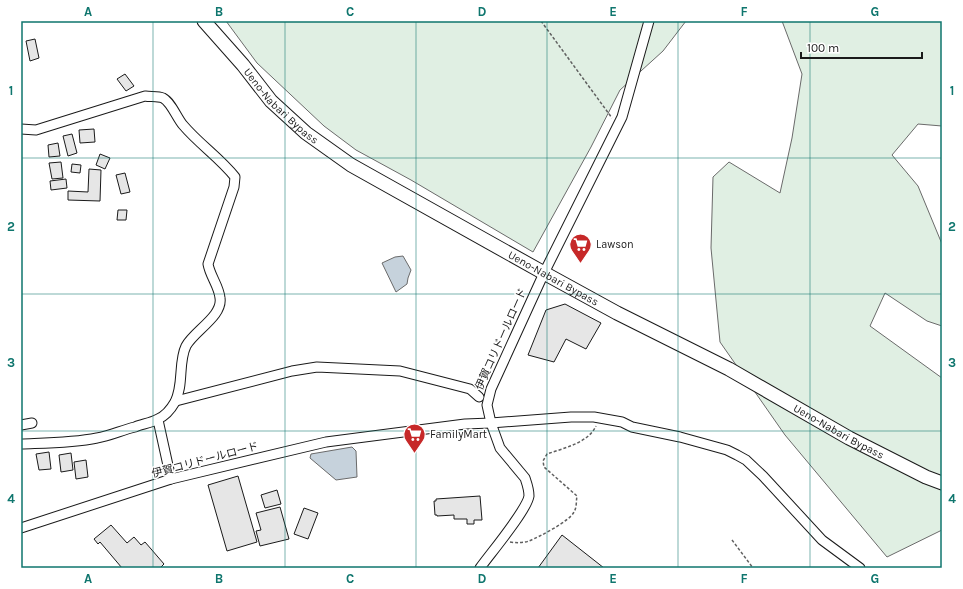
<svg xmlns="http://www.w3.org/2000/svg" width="963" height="589" font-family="Karla,'Noto Sans JP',sans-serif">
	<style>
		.green { fill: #e0efe3; stroke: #6a6a6a }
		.water { fill: #c6d2dc; stroke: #6a6a6a }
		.building { fill: #e6e6e6; stroke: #1a1a1a }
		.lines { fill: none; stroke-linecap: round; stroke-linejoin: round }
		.minor-casing { stroke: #1a1a1a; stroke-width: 11 }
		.highway-casing { stroke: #1a1a1a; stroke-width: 15 }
		.path { stroke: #5f5f5f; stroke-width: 1.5; stroke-dasharray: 3 2; stroke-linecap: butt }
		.minor { stroke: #fff; stroke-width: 9 }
		.highway { stroke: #fff; stroke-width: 13 }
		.grid { fill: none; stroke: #0f766e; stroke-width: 1; stroke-opacity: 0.55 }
		.labels { text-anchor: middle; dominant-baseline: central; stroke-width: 3; stroke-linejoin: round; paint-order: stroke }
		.street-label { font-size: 11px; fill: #1a1a1a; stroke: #fff }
		.poi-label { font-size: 11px; fill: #1a1a1a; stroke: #fff; text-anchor: start }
		.neatline { fill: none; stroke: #0f766e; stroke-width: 1.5 }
		.grid-label { font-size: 13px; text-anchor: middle; font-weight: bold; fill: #0f766e }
	</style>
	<rect width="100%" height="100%" fill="#fff"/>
	<g class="green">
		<polygon points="226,21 686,21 663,51 620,90 591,147 533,252 411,180 356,150 324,126 257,63"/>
		<polygon points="782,21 942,21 942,126 918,124 892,155 918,186 942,244 942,326 927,321 885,293 870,326 942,378 942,530 887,557 785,435 720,342 711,248 713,177 729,162 780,193 792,138 802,74"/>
	</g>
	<g class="water">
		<polygon points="403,256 411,270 408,278 407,284 396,292 382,263 395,257"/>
		<polygon points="352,447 356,451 357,477 336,480 310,458 311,454"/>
	</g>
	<g class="building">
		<polygon points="35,39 39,58 30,61 26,41"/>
		<polygon points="125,74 134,86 126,91 117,79"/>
		<polygon points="94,129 95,142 80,143 79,130"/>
		<polygon points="72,134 77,153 68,156 63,136"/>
		<polygon points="58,143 60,156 49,157 48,145"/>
		<polygon points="100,154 110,158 105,169 96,165"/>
		<polygon points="61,162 63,178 52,179 49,163"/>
		<polygon points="72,164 81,165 80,173 71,172"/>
		<polygon points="89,169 101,170 100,201 68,200 68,191 88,192"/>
		<polygon points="125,173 130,192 121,194 116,175"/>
		<polygon points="66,179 67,188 51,190 50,181"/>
		<polygon points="118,210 127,210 126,220 117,220"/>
		<polygon points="565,304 601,323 586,349 566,339 554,362 528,355 546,310"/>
		<polygon points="49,452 51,469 39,470 36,454"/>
		<polygon points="71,453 73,470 61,472 59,455"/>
		<polygon points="86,460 88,477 76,479 74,462"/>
		<polygon points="238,476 257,542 227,551 208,485"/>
		<polygon points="277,490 281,504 265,508 261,495"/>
		<polygon points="480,496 482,520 474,520 474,524 467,524 467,519 454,519 454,515 437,516 437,515 435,515 434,501 436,501 436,499"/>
		<polygon points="280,507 289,539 260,546 256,531 261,530 256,513"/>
		<polygon points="304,508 318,513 308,539 294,534"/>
		<polygon points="111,525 127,543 134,537 141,545 145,542 164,564 161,567 162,568 122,568 100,542 98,544 94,539"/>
		<polygon points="562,535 604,568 538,568"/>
	</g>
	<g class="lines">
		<defs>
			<g id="minor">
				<path d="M21 129 36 130 145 96C150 97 158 96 163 98 171 102 177 118 183 125 199 144 220 158 235 177L234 187 208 264C210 276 219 286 220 298 223 316 194 331 186 346 178 362 184 385 175 402 171 409 165 416 158 419 151 423 142 424 135 427 122 430 110 436 97 438 73 443 45 443 21 444"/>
				<polyline points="176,401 292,371 317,367 400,371 470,389 479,397"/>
				<polyline points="158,420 171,479"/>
				<polyline points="21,425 32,423"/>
				<polyline points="21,528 171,479 326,442 465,424 491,423 571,417 594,417 622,422 632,427 680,437 727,450 737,455 746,460 763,476 822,540 860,568"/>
				<path d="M480 568C490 554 527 510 529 496 529 489 527 484 525 478L500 448 491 423 487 405 491 389 544 273 622 117 649 21"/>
			</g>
			<g id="highway">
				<path id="s1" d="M204 21 243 65 271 101 306 133 351 165 544 273 617 313 729 369 849 438 926 477 942 483"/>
			</g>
		</defs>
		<use href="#minor" class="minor-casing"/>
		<use href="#highway" class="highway-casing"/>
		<g class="path">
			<polyline points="541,21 612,118"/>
			<polyline points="732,540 753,568"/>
			<path d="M510 542C517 543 523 543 529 541 539 537 570 521 574 512 577 507 576 501 577 496L544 467 543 461 547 454C564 448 588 443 596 426"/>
		</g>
		<use href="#minor" class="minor"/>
		<use href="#highway" class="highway"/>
	</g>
	<path class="grid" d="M153 21V568M285 21V568M416 21V568M547 21V568M678 21V568M810 21V568M21 158H942M21 294H942M21 431H942"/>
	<defs>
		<symbol id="supermarket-pin" viewBox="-11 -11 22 30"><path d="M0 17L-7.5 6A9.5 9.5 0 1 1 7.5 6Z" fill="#c62828" stroke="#fff"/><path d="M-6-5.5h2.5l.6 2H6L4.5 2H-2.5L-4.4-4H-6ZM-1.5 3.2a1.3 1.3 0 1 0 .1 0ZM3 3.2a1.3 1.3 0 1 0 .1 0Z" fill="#fff"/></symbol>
	</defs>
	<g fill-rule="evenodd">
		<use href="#supermarket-pin" x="568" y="232" width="25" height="34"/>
		<use href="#supermarket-pin" x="402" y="422" width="25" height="34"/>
	</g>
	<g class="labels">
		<g class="street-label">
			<text stroke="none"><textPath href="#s1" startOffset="115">Ueno-Nabari Bypass</textPath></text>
			<text stroke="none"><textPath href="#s1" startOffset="439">Ueno-Nabari Bypass</textPath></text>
			<text transform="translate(501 339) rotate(-66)">伊賀コリドールロード</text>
			<text stroke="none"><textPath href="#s1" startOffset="763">Ueno-Nabari Bypass</textPath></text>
			<text transform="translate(205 460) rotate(-15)">伊賀コリドールロード</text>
		</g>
		<g class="poi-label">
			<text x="596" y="244">Lawson</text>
			<text x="430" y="434">FamilyMart</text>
		</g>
	</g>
	<rect width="963" height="589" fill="none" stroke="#ffffff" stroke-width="44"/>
	<path d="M801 52v6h121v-6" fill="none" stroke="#1a1a1a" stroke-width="2"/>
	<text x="807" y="52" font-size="12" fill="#1a1a1a" stroke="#ffffff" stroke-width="3" paint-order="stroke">100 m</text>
	<rect x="22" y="22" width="919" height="545" class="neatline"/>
	<g class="grid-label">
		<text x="88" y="16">A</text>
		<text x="219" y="16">B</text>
		<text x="350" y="16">C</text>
		<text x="482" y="16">D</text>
		<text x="613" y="16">E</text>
		<text x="744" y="16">F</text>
		<text x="875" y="16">G</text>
		<text x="11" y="95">1</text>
		<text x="952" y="95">1</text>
		<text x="11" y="231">2</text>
		<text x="952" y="231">2</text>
		<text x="11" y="367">3</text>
		<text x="952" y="367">3</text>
		<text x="11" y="503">4</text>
		<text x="952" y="503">4</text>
		<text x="88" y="583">A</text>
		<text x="219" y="583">B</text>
		<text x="350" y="583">C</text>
		<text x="482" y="583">D</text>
		<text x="613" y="583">E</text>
		<text x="744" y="583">F</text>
		<text x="875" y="583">G</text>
	</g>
</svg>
